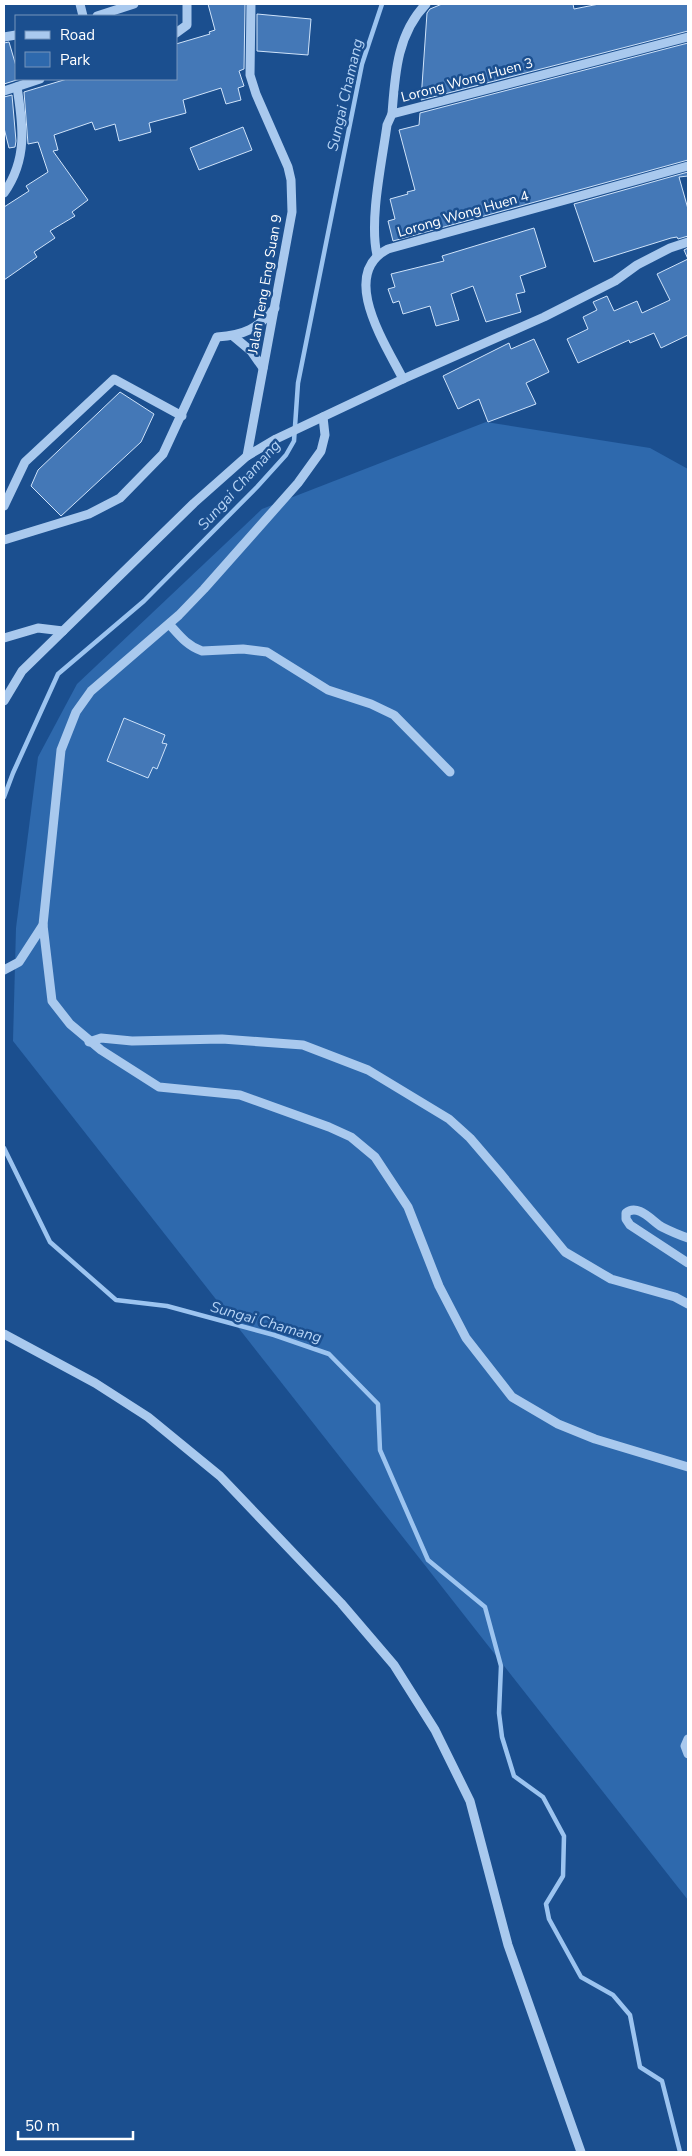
<svg xmlns="http://www.w3.org/2000/svg" width="692" height="2156" font-family="'Nunito Sans',sans-serif">
	<style>
		.green { fill: #2e69ad }
		.lines { fill: none; stroke-linecap: round; stroke-linejoin: round }
		.stream { stroke: #9cc4f0; stroke-width: 4.5 }
		.building { fill: #4478b7; stroke: #cfe3fa }
		.minor { stroke: #a9c9ee; stroke-width: 9 }
		.labels { text-anchor: middle; dominant-baseline: central; stroke-width: 5; stroke-linejoin: round; paint-order: stroke }
		.street-label { font-size: 14px; fill: #fff; stroke: #1b4f8f }
		.water-label { font-size: 15px; font-style: italic; fill: #b5d3f5; stroke: #1b4f8f }
	</style>
	<rect width="100%" height="100%" fill="#1b4f8f"/>
	<polygon class="green" points="486,422 650,448 688,469 688,1900 13,1041 16,928 38,757 77,684 262,509"/>
	<g class="lines">
		<g class="stream">
			<polyline points="4,797 13,773 58,674 144,601 257,487 286,455 294,441 298,383 362,64 382,4"/>
			<polyline points="4,1148 50,1242 116,1300 167,1306 274,1335 329,1354 378,1404 380,1450 428,1560 485,1607 501,1666 499,1713 502,1737 514,1776 543,1797 564,1836 563,1876 546,1904 549,1919 581,1977 613,1995 630,2015 640,2067 662,2081 680,2152"/>
		</g>
	</g>
	<g class="building">
		<polygon points="208,4 245,4 244,69 239,71 244,86 238,88 241,100 226,104 221,88 183,100 186,113 149,123 151,132 119,141 115,124 95,130 92,122 54,135 58,150 53,151 88,200 72,212 75,216 50,231 55,238 34,252 37,257 4,280 4,207 29,191 26,186 48,172 38,142 28,144 24,92 67,79 176,79 176,44 210,34 209,32 215,30"/>
		<polygon points="442,4 573,4 574,9 599,4 688,4 688,31 421,100 427,13 430,9"/>
		<polygon points="257,14 311,19 308,55 257,51"/>
		<polygon points="9,42 16,66 16,79 20,79 4,84 4,43"/>
		<polygon points="688,43 688,160 393,241 388,221 395,219 390,199 408,194 407,192 415,190 399,130 419,125 420,113"/>
		<polygon points="12,95 16,141 15,147 9,148 4,128 4,97"/>
		<polygon points="243,127 252,150 199,170 190,148"/>
		<polygon points="688,172 688,176 679,177 688,209 688,236 678,239 677,237 671,238 594,262 574,204"/>
		<polygon points="534,228 546,267 520,276 525,292 516,294 521,312 486,322 473,286 451,294 459,320 436,326 430,306 403,314 399,301 393,303 388,289 395,287 391,274 444,261 442,256"/>
		<polygon points="688,248 688,335 661,348 654,333 630,343 629,340 578,363 567,339 588,329 583,317 597,310 593,302 607,296 614,311 637,301 642,313 670,300 657,274 688,259 684,250"/>
		<polygon points="534,339 549,372 526,383 536,404 488,422 479,399 458,409 443,376 509,343 511,349"/>
		<polygon points="120,392 154,414 141,442 61,516 31,486 38,470"/>
		<polygon points="124,718 165,735 162,743 167,744 157,769 153,767 148,778 107,761"/>
	</g>
	<g class="lines">
		<g class="minor">
			<polyline points="80,4 83,16"/>
			<polyline points="97,16 134,4"/>
			<polyline points="176,33 187,25 187,4"/>
			<polyline points="4,37 16,35"/>
			<polyline points="4,91 40,79"/>
			<path d="M392 114C395 74 397 34 426 4"/>
			<path d="M4 193C28 159 23 125 17 87"/>
			<path d="M377 255C369 220 382 162 387 125L392 114 688 37"/>
			<polyline points="233,336 251,351 263,368"/>
			<path d="M403 379C386 345 338 274 388 249L688 166"/>
			<polyline points="247,456 292,212 291,180 288,167 256,94 250,75 251,4"/>
			<polyline points="4,506 25,462 114,379 182,416"/>
			<path d="M4 540 89 514 120 498 163 454 217 337C245 335 257 329 275 308"/>
			<path d="M169 624C179 635 187 646 202 651L243 649 267 652 328 690 371 704 394 715 450 772"/>
			<polyline points="4,638 38,628 63,631"/>
			<polyline points="4,701 22,671 194,503 247,456 276,439 403,379 544,317 615,281 637,265 670,248 688,242"/>
			<polyline points="43,925 52,1001 70,1024 101,1050 159,1087 240,1095 329,1127 351,1137 375,1157 408,1207 439,1286 466,1338 512,1397 558,1424 595,1439 688,1467"/>
			<polyline points="4,970 19,962 43,925 61,750 76,712 91,691 179,615 204,589 298,483 321,451 325,435 323,417"/>
			<polyline points="89,1042 101,1038 132,1041 222,1039 303,1045 368,1070 449,1119 470,1138 500,1173 565,1252 611,1279 675,1297 688,1304"/>
			<path d="M688 1238C679 1235 670 1231 662 1227 652 1221 638 1203 626 1213V1219L630 1225 688 1263"/>
			<polyline points="4,1334 95,1383 148,1417 220,1476 341,1603 394,1665 435,1730 470,1801 508,1945 581,2152"/>
			<polyline points="688,1739 685,1746 688,1754"/>
		</g>
	</g>
	<g class="labels">
		<g class="street-label">
			<text transform="translate(467 80) rotate(-15)">Lorong Wong Huen 3</text>
			<text transform="translate(463 214) rotate(-16)">Lorong Wong Huen 4</text>
			<text transform="translate(265 284) rotate(-80)">Jalan Teng Eng Suan 9</text>
		</g>
		<g class="water-label">
			<text transform="translate(345 95) rotate(-77)">Sungai Chamang</text>
			<text transform="translate(239 485) rotate(-48)">Sungai Chamang</text>
			<text transform="translate(266 1322) rotate(16)">Sungai Chamang</text>
		</g>
	</g>
	<rect width="692" height="2156" fill="none" stroke="#ffffff" stroke-width="10"/>
	<rect x="15" y="15" width="162" height="65" fill="#1b4f8f" stroke="#7695bc"/>
	<rect x="25" y="31" width="25" height="8" fill="#a9c9ee" stroke="#7695bc"/>
	<text x="60" y="40" font-size="15" fill="#ffffff">Road</text>
	<rect x="25" y="52" width="25" height="15" fill="#2e69ad" stroke="#7695bc"/>
	<text x="60" y="65" font-size="15" fill="#ffffff">Park</text>
	<path d="M18 2131v8h115v-8" fill="none" stroke="#ffffff" stroke-width="2.5"/>
	<text x="25" y="2131" font-size="15" fill="#ffffff" stroke="#1b4f8f" stroke-width="4" paint-order="stroke">50 m</text>
</svg>
